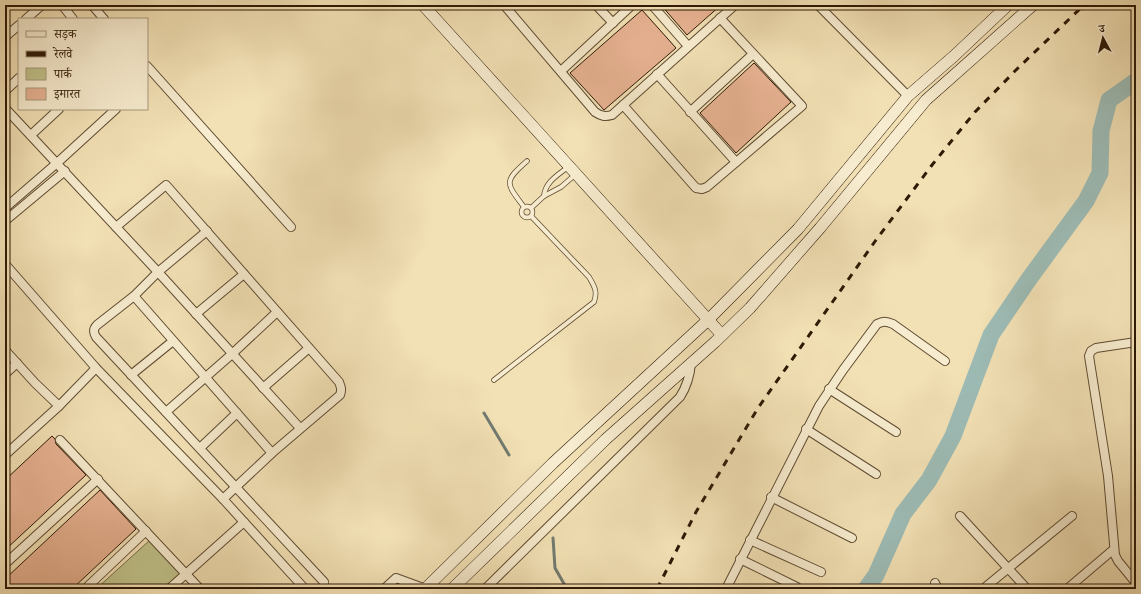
<svg xmlns="http://www.w3.org/2000/svg" width="1141" height="594" font-family="Alegreya,'Noto Serif Devanagari',serif">
	<style>
		.green { fill: #c0c189; stroke: #776d48 }
		.lines { fill: none; stroke-linecap: round; stroke-linejoin: round }
		.stream { stroke: #717b70; stroke-width: 3 }
		.river { stroke: #9dbcb6; stroke-width: 17 }
		.building { fill: #e7b292; stroke: #2e1906 }
		.service-casing { stroke: #5f4b32; stroke-width: 5.5 }
		.minor-casing { stroke: #5f4b32; stroke-width: 10 }
		.secondary-casing { stroke: #2e1906; stroke-width: 12 }
		.service { stroke: #f7eccf; stroke-width: 4 }
		.minor { stroke: #f7eccf; stroke-width: 8 }
		.secondary { stroke: #f7eccf; stroke-width: 11 }
		.rail { stroke: #2e1906; stroke-width: 3; stroke-dasharray: 7 7; stroke-linecap: butt }
	</style>
	<rect width="100%" height="100%" fill="#f2e1b5"/>
	<filter id="stains"><feTurbulence type="fractalNoise" baseFrequency=".005" numOctaves="4"/><feColorMatrix values="0 0 0 0 .2 0 0 0 0 .09 0 0 0 0 .02 0 0 0 .5 -.17"/></filter>
	<radialGradient id="worn" r=".72"><stop offset=".6" stop-color="#630" stop-opacity="0"/><stop offset="1" stop-color="#630" stop-opacity=".3"/></radialGradient>
	<polygon class="green" points="150,540 181,573 164,589 96,589"/>
	<g class="lines">
		<g class="stream">
			<polyline points="484,413 509,455"/>
			<polyline points="553,538 555,568 567,589"/>
		</g>
		<polyline class="river" points="866,589 876,575 903,514 929,480 953,436 991,335 1029,279 1086,201 1100,173 1101,131 1109,100 1136,81"/>
	</g>
	<g class="building">
		<polygon points="661,5 721,5 687,35"/>
		<polygon points="642,10 676,48 604,110 570,73"/>
		<polygon points="754,63 791,102 736,153 700,113"/>
		<polygon points="52,436 55,439 56,444 86,475 5,550 5,480"/>
		<polygon points="100,490 136,529 72,589 5,589 5,579"/>
	</g>
	<g class="lines">
		<defs>
			<g id="service">
				<path d="M544 196C545 182 558 175 568 167"/>
				<circle cx="527" cy="212" r="5.5"/>
				<path d="M524 207C506 183 503 182 527 161"/>
				<polyline points="531,208 544,196 561,187 576,174"/>
				<path d="M494 380 594 302C598 291 594 286 589 277L531 216"/>
			</g>
			<g id="minor">
				<polyline points="62,5 73,19"/>
				<polyline points="92,5 104,19"/>
				<path d="M504 5 595 112C601 116 605 117 612 115L735 5"/>
				<polyline points="596,5 613,23"/>
				<polyline points="652,5 688,46"/>
				<polyline points="818,5 908,96"/>
				<polyline points="26,19 42,5"/>
				<polyline points="5,37 19,25"/>
				<polyline points="147,66 291,227"/>
				<polyline points="561,71 632,5"/>
				<polyline points="657,74 736,162"/>
				<polyline points="5,91 19,78"/>
				<polyline points="623,105 696,188 702,189 707,187 802,106 720,18"/>
				<polyline points="5,108 158,272 300,428"/>
				<polyline points="690,112 753,54"/>
				<polyline points="31,135 59,109"/>
				<polyline points="5,208 57,163 116,109"/>
				<polyline points="5,221 65,171"/>
				<path d="M116 227 166 185 339 382C341 387 342 390 340 395L272 453 223 499"/>
				<path d="M207 231 158 272 134 296 97 325C93 329 93 332 96 337L324 582"/>
				<polyline points="5,264 96,368 223,499 305,589"/>
				<polyline points="134,296 272,453"/>
				<polyline points="196,314 244,274"/>
				<polyline points="1136,342 1096,348 1091,351 1089,356 1108,476 1115,555 1118,561 1136,583"/>
				<polyline points="5,350 35,383 59,406"/>
				<polyline points="5,374 17,363"/>
				<polyline points="131,375 173,341"/>
				<polyline points="263,388 309,348"/>
				<polyline points="829,389 896,432"/>
				<polyline points="166,412 232,354 277,312"/>
				<polyline points="806,429 876,474"/>
				<polyline points="60,440 200,589"/>
				<polyline points="200,448 237,413"/>
				<polyline points="5,455 59,406 96,368"/>
				<polyline points="771,497 852,538"/>
				<polyline points="960,516 1027,589"/>
				<polyline points="750,540 821,572"/>
				<polyline points="740,559 797,587"/>
				<polyline points="5,564 98,479"/>
				<polyline points="935,583 938,589"/>
				<polyline points="85,589 146,531"/>
				<polyline points="169,589 244,522"/>
				<polyline points="384,589 396,578 426,589"/>
				<path d="M485 589 680 397C687 386 690 376 691 363"/>
				<path d="M726 589 819 406 843 370 877 324C883 321 886 321 893 324L945 361"/>
				<polyline points="983,589 1072,516"/>
				<polyline points="1067,589 1114,549"/>
			</g>
			<g id="secondary">
				<polyline points="423,5 722,335"/>
				<polyline points="425,589 553,463 708,320 798,229 908,96 954,56 1008,5"/>
				<polyline points="452,589 606,439 715,342 750,308 820,228 926,100 1033,5"/>
			</g>
		</defs>
		<use href="#service" class="service-casing"/>
		<use href="#minor" class="minor-casing"/>
		<use href="#secondary" class="secondary-casing"/>
		<use href="#service" class="service"/>
		<use href="#minor" class="minor"/>
		<use href="#secondary" class="secondary"/>
		<polyline class="rail" points="657,589 696,512 758,408 876,240 932,165 975,112 1017,69 1084,5"/>
	</g>
	<rect width="1141" height="594" fill="none" stroke="#f2e1b5" stroke-width="20"/>
	<rect x="6" y="6" width="1129" height="582" fill="none" stroke="#2e1906" stroke-width="2"/>
	<rect x="10" y="10" width="1121" height="574" fill="none" stroke="#2e1906"/>
	<rect x="18" y="18" width="130" height="92" fill="#f7eccf" stroke="#a7987f"/>
	<rect x="26" y="31" width="20" height="6" fill="#f7eccf" stroke="#a7987f"/>
	<text x="54" y="38" font-size="12" fill="#2e1906">सड़क</text>
	<rect x="26" y="51" width="20" height="6" fill="#2e1906" stroke="#a7987f"/>
	<text x="54" y="58" font-size="12" fill="#2e1906">रेलवे</text>
	<rect x="26" y="68" width="20" height="12" fill="#c0c189" stroke="#a7987f"/>
	<text x="54" y="78" font-size="12" fill="#2e1906">पार्क</text>
	<rect x="26" y="88" width="20" height="12" fill="#e7b292" stroke="#a7987f"/>
	<text x="54" y="98" font-size="12" fill="#2e1906">इमारत</text>
	<g transform="translate(1103 38) rotate(353)" stroke="#f7eccf" stroke-width="3" paint-order="stroke">
	<path d="M0-3L7 15L0 10L-7 15Z" fill="#2e1906"/>
	<text y="-6" font-size="11" font-weight="bold" text-anchor="middle" fill="#2e1906">उ</text>
	</g>
	<rect width="100%" height="100%" filter="url(#stains)"/>
	<rect width="100%" height="100%" fill="url(#worn)"/>
</svg>
